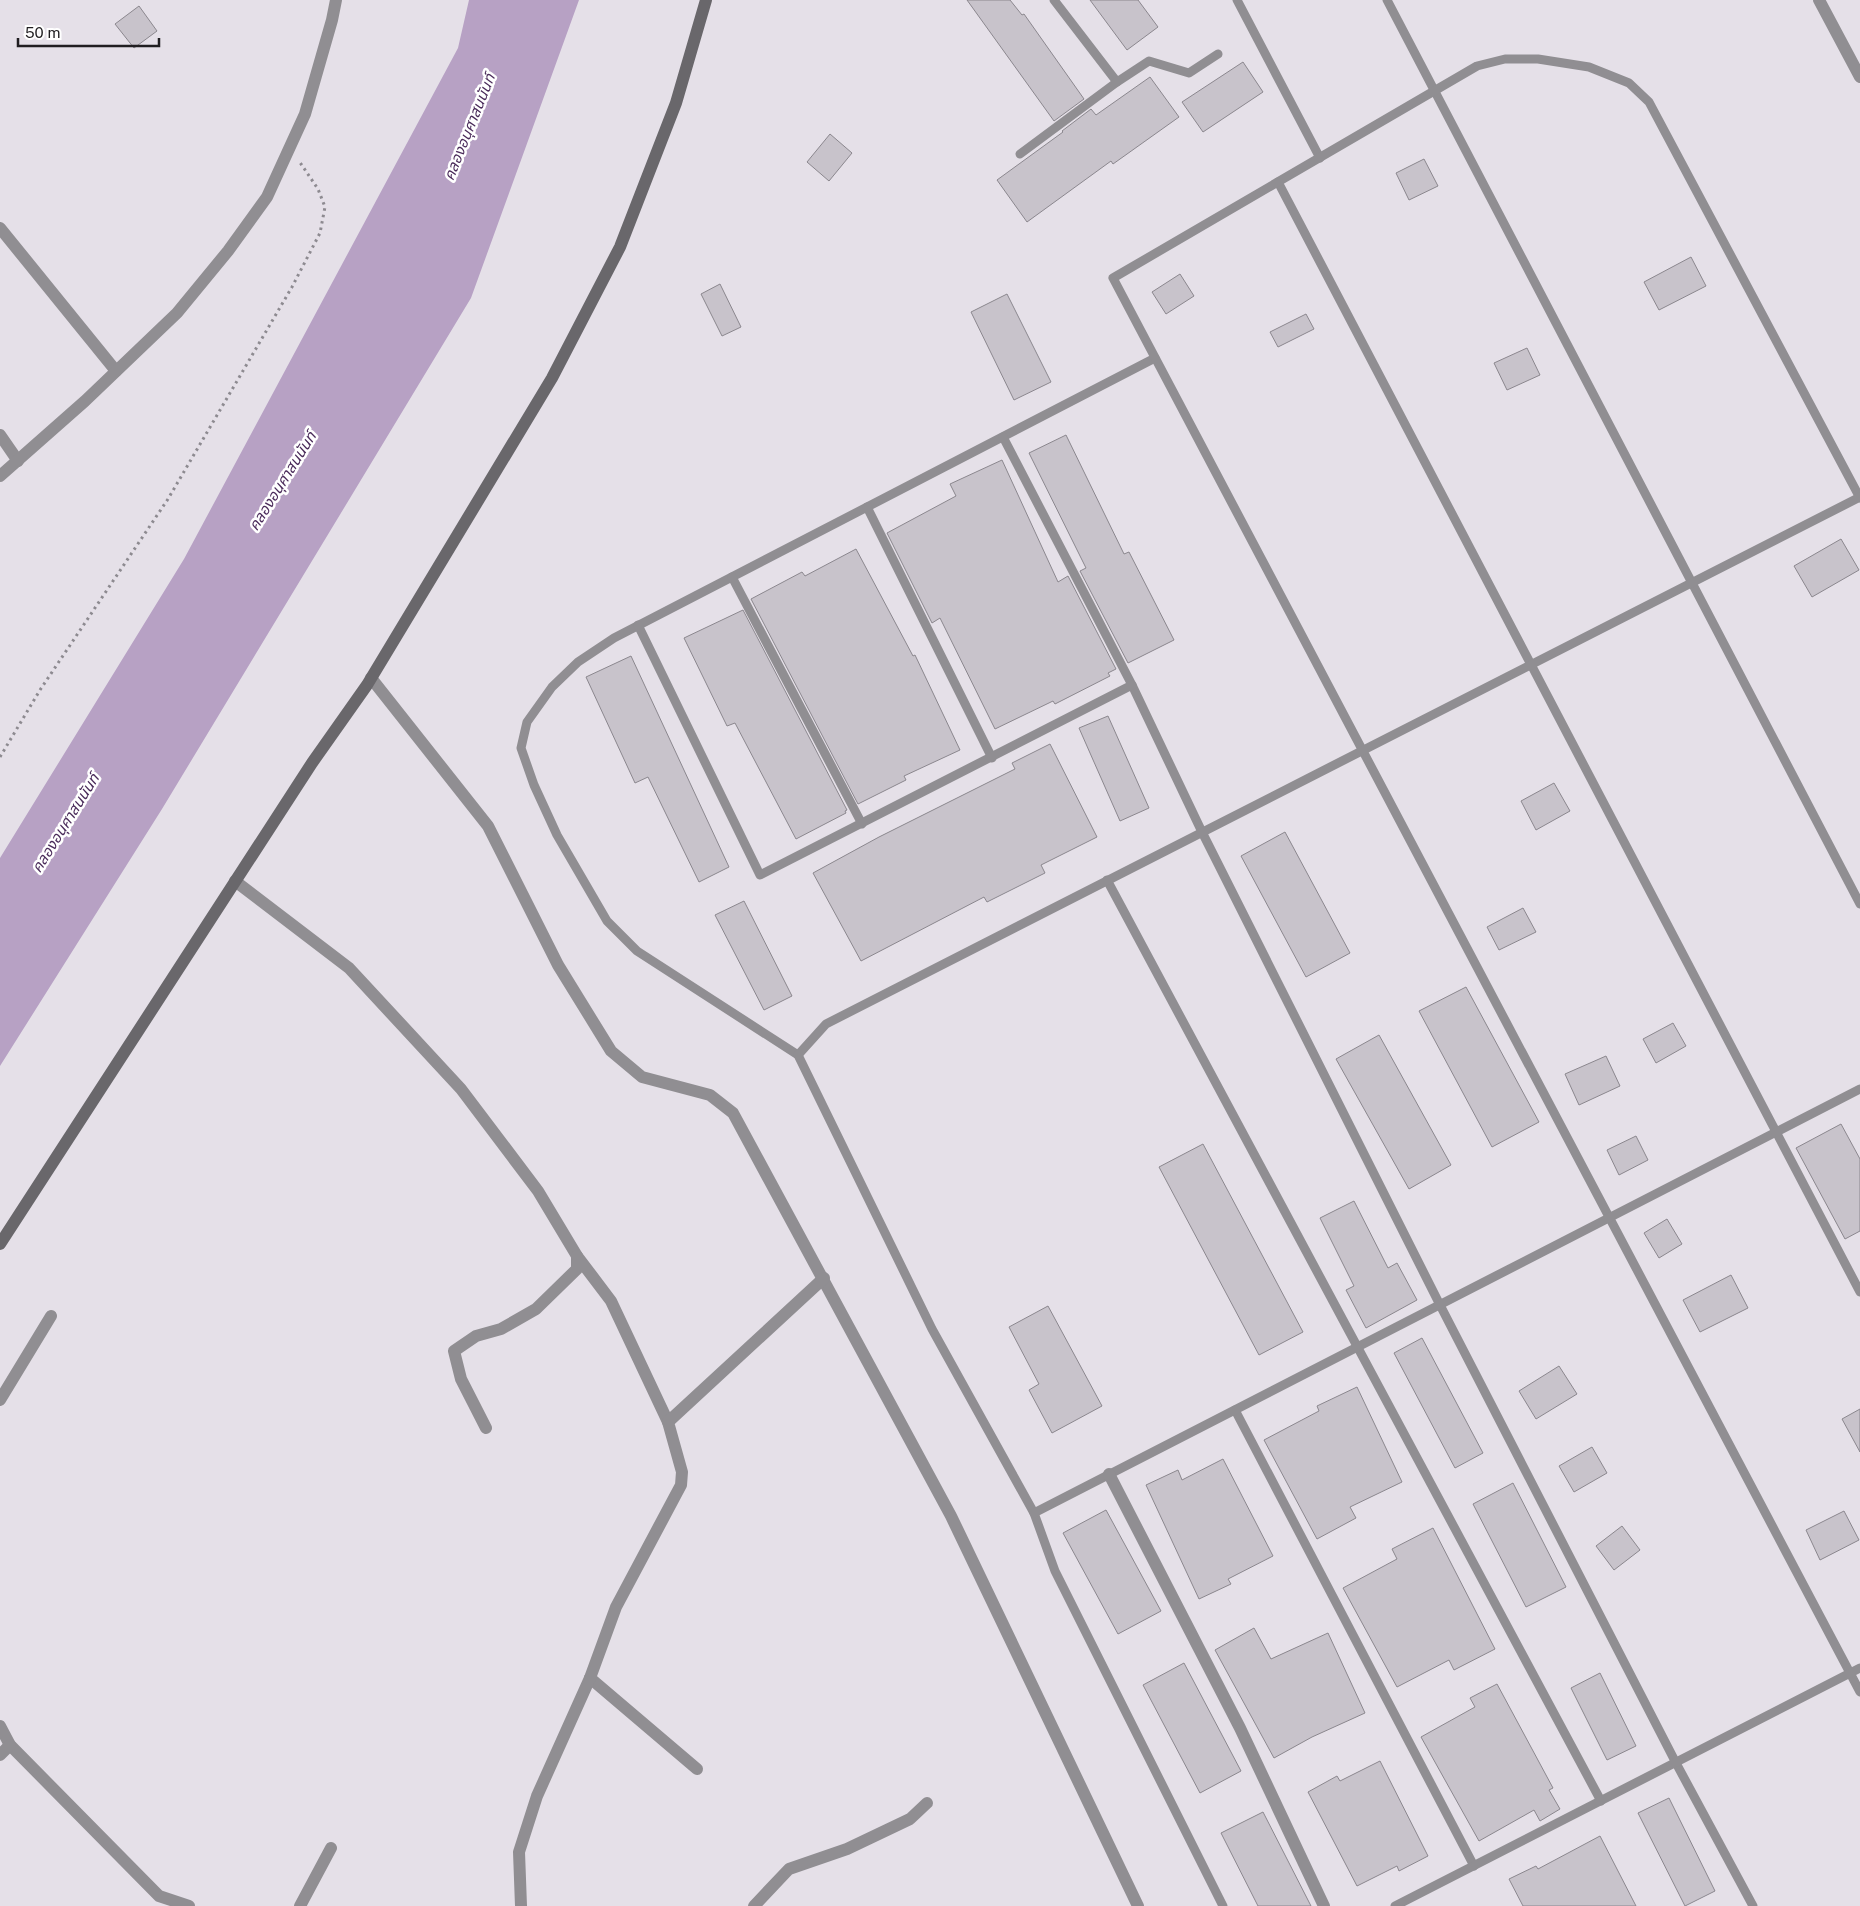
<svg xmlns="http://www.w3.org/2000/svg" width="1860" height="1906" font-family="'Public Sans','Noto Sans Thai',sans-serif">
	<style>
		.water { fill: #b7a1c4 }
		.building { fill: #c8c3cb; stroke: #8b878e }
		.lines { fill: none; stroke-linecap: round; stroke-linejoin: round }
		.path { stroke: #8d8a90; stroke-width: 3; stroke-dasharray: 2.5 4; stroke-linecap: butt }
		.lane { stroke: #908e92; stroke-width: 9 }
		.street { stroke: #908e92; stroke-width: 12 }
		.secondary { stroke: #69676b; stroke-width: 12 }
		.labels { text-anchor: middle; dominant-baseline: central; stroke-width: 5; stroke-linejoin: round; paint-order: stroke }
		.water-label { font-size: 15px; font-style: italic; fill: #4a2b5a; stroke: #fff }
	</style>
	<rect width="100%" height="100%" fill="#e5e0e8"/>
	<polygon class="water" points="469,0 579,0 471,298 162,809 0,1066 0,858 184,559 458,48"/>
	<g class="building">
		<polygon points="967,0 1010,0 1022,15 1024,14 1084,99 1054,121"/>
		<polygon points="1090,0 1138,0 1158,27 1127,50"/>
		<polygon points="139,6 157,31 134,48 115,24"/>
		<polygon points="1243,62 1263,92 1203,132 1182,102"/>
		<polygon points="1150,77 1179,117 1113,164 1111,161 1027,222 997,180 1063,132 1062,131 1091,109 1096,115"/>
		<polygon points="830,134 852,153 829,181 807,162"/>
		<polygon points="1424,159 1438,186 1409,200 1396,173"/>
		<polygon points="1691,257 1706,286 1659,310 1644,282"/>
		<polygon points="1180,274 1194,296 1166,314 1152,292"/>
		<polygon points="720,284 741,327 722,336 701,294"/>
		<polygon points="1007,294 1051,382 1014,400 971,312"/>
		<polygon points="1306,314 1314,329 1278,347 1270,332"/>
		<polygon points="1527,348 1540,375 1507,390 1494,363"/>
		<polygon points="1066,435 1124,554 1129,552 1174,640 1128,663 1080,571 1086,568 1029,453"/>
		<polygon points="1002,460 1058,582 1068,576 1116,669 1108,673 1110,676 1055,704 1053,701 995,729 940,618 932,623 887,533 956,496 950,484"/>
		<polygon points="1841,539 1859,570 1812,597 1794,566"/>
		<polygon points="856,549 913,656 915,655 960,750 904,776 906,780 858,804 751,599 802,572 805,576"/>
		<polygon points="743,610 847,810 845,811 846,813 796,839 735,723 727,726 684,638"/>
		<polygon points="631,656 729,867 699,882 648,777 635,783 586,677"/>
		<polygon points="1108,716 1149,808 1120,821 1079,728"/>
		<polygon points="1050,744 1097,837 1041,865 1045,873 987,902 984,897 861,961 813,873 879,837 1015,769 1012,763"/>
		<polygon points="1554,783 1570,811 1536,830 1521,801"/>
		<polygon points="1285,832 1350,953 1306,977 1241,856"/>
		<polygon points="744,901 792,996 764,1010 715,915"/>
		<polygon points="1523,908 1536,932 1499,950 1487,927"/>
		<polygon points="1466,987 1539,1122 1492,1147 1419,1011"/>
		<polygon points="1673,1023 1686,1046 1656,1063 1643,1039"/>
		<polygon points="1379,1035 1451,1165 1409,1189 1336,1059"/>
		<polygon points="1606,1056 1620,1086 1579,1105 1565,1074"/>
		<polygon points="1841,1124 1860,1159 1860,1231 1845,1239 1796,1148"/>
		<polygon points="1636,1136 1648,1160 1619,1175 1607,1150"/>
		<polygon points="1203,1144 1303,1332 1259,1355 1159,1167"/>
		<polygon points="1354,1201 1388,1268 1397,1263 1417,1300 1366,1328 1346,1290 1354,1286 1320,1218"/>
		<polygon points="1667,1219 1682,1244 1659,1258 1644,1233"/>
		<polygon points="1731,1275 1748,1308 1700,1332 1683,1300"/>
		<polygon points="1048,1306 1102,1406 1052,1433 1029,1390 1039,1384 1009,1327"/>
		<polygon points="1422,1338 1483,1453 1455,1468 1394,1353"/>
		<polygon points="1559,1366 1577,1394 1536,1419 1519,1391"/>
		<polygon points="1357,1387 1402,1482 1350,1507 1356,1518 1317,1539 1264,1440 1319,1411 1317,1406"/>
		<polygon points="1860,1409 1860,1452 1842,1419"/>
		<polygon points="1592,1447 1607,1473 1574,1492 1559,1466"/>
		<polygon points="1223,1459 1273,1556 1228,1579 1231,1584 1199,1599 1146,1485 1178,1470 1182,1480"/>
		<polygon points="1513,1483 1566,1587 1526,1607 1473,1504"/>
		<polygon points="1106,1510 1161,1611 1118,1634 1063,1533"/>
		<polygon points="1844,1511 1859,1540 1820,1560 1806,1530"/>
		<polygon points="1622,1526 1640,1550 1614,1570 1596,1546"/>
		<polygon points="1433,1528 1495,1649 1454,1670 1449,1660 1397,1687 1343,1588 1397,1559 1392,1549"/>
		<polygon points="1254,1628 1271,1659 1328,1633 1365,1713 1312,1737 1274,1758 1215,1650"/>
		<polygon points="1184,1663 1241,1771 1200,1793 1143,1685"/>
		<polygon points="1600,1673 1636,1746 1607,1760 1571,1688"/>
		<polygon points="1497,1684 1553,1788 1549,1790 1560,1809 1540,1821 1534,1810 1479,1841 1421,1737 1475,1707 1470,1698"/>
		<polygon points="1380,1761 1428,1856 1399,1871 1397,1866 1357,1886 1308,1792 1337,1776 1340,1781"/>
		<polygon points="1669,1798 1715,1891 1685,1906 1638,1813"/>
		<polygon points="1263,1812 1311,1906 1258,1906 1221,1833"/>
		<polygon points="1600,1836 1636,1906 1523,1906 1509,1879 1536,1866 1538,1869"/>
	</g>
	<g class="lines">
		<polyline class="path" points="0,757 40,690 168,499 292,287 320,233 325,207 318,189 299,161"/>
		<g class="lane">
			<polyline points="1054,0 1117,82"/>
			<polyline points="1237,0 1320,158"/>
			<polyline points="1387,0 1860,904"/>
			<polyline points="1020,154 1117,82 1149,61 1189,73 1218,54"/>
			<polyline points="1278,182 1860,1292"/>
			<polyline points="1155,358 614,638 578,662 552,687 527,722 521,748 534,785 557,835 607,921 637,951 798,1055 932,1329 1034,1513 1055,1571 1223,1906"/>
			<polyline points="1003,437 1132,685 1202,832 1440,1305 1676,1763 1753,1906"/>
			<polyline points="1860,498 1649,102 1629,83 1589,67 1538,59 1505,59 1477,66 1113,278 1860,1692"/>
			<polyline points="867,507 992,758"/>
			<polyline points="732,577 862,824"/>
			<polyline points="638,625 760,875 1132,685"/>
			<polyline points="1107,880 1601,1801"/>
			<polyline points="798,1055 826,1024 1860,497"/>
			<polyline points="1235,1410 1474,1866"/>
			<polyline points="1034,1513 1860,1089"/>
			<polyline points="1395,1906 1860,1668"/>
		</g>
		<g class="street">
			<polyline points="1819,0 1860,77"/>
			<polyline points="0,228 116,371"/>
			<polyline points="0,435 18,461"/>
			<polyline points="0,476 85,401 177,313 228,251 267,197 305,114 332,20 336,0"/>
			<polyline points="371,678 488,826 558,965 611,1051 642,1077 710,1095 733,1113 951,1516 1138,1906"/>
			<polyline points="235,881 349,968 461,1089 538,1191 577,1256 577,1269 536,1309 501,1329 476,1336 454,1351 461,1379 486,1428"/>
			<polyline points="577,1256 611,1301 668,1422"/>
			<polyline points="0,1400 51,1316"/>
			<polyline points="1109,1474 1240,1728 1324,1906"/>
			<polyline points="590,1678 697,1769"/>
			<polyline points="0,1726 10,1745 159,1896 189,1906"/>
			<polyline points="0,1755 10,1745"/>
			<polyline points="300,1906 331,1848"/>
			<polyline points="521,1906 519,1852 537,1796 590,1678 616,1607 681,1485 682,1472 668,1422 824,1278"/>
			<polyline points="754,1906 789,1869 847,1849 910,1819 927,1803"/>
		</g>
		<polyline class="secondary" points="0,1244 312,763 367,685 552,378 620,247 676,103 706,0"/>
	</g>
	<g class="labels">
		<g class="water-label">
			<text transform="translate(469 127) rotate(-68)">คลองอนุศาสนนันท์</text>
			<text transform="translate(282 481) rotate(-58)">คลองอนุศาสนนันท์</text>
			<text transform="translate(65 823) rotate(-58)">คลองอนุศาสนนันท์</text>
		</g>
	</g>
	<path d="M18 38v8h141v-8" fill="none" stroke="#201e21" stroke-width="2.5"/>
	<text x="25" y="38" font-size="15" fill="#201e21" stroke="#ffffff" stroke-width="4" paint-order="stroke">50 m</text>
</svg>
